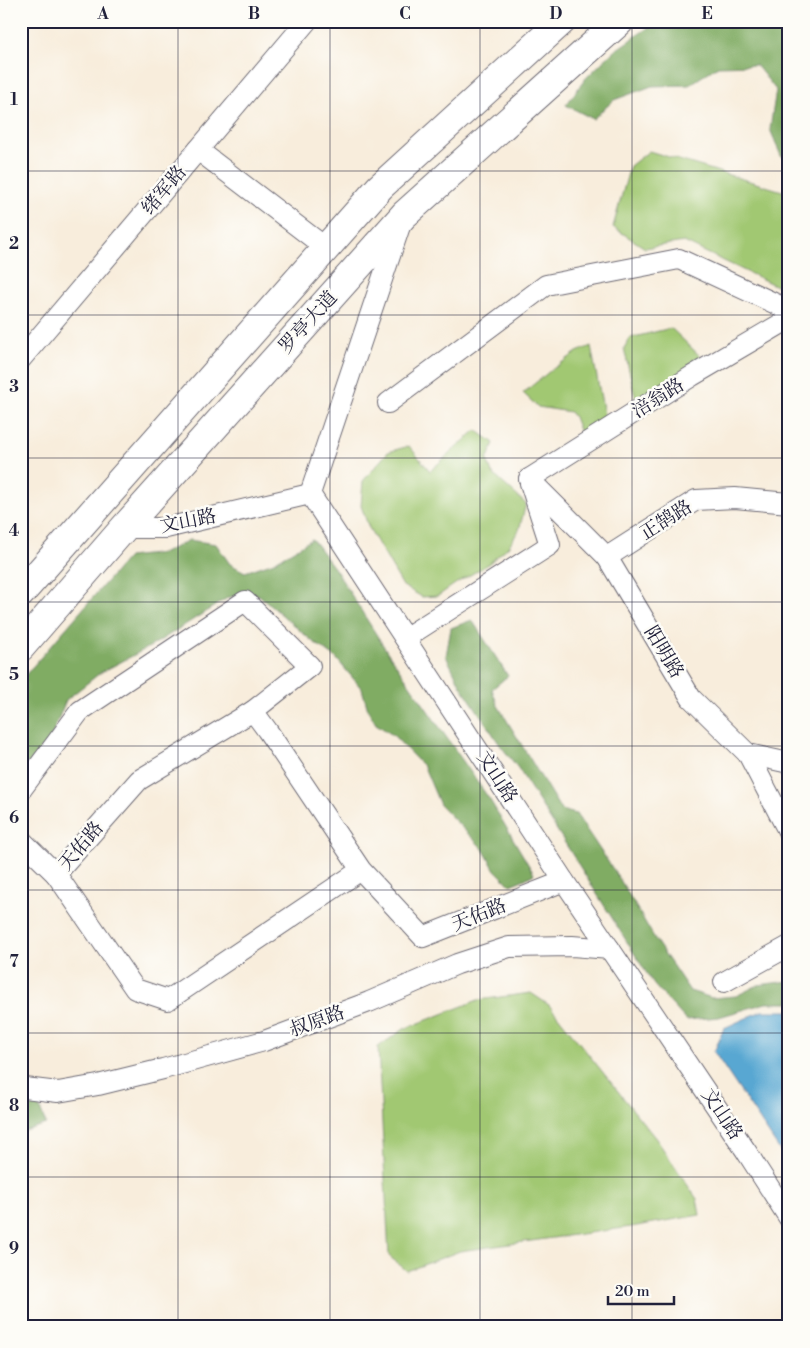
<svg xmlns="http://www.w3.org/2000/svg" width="810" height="1348" font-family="'Libre Bodoni','Noto Serif SC',serif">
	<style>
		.green { fill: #a1c872; stroke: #627556 }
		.forest { fill: #80ac64; stroke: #516750 }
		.water { fill: #59a7d2; stroke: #3e6486 }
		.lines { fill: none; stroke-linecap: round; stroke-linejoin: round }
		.street-casing { stroke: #6d6973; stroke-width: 22 }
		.highway-casing { stroke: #6d6973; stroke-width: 30 }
		.street { stroke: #fff; stroke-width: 20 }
		.highway { stroke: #fff; stroke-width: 28 }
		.grid { fill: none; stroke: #22223b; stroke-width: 1; stroke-opacity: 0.55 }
		.labels { text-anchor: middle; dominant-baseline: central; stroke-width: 5; stroke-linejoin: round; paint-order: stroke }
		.street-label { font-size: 19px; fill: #22223b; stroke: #fdfcf7 }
		.neatline { fill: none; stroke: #22223b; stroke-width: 2 }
		.grid-label { font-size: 16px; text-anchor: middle; font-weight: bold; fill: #22223b }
	</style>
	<rect width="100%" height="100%" fill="#fdfcf7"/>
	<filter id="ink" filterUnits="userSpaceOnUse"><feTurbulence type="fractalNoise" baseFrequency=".02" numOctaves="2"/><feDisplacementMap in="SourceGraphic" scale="10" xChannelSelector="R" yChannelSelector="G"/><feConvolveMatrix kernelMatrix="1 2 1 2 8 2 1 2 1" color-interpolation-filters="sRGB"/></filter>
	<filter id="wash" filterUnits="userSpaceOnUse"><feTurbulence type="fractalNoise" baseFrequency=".0096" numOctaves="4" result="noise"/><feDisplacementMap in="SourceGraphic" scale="20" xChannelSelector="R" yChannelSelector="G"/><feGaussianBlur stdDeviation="1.12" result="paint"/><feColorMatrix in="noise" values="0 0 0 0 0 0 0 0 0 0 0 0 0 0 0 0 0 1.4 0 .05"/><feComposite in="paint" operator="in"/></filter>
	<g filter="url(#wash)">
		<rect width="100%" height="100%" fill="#f8eddc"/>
		<g class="green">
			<polygon points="649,151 789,193 789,292 684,242 645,248 613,227 630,166"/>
			<polygon points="671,328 704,360 636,401 624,348 630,338"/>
			<polygon points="591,346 606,424 582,438 574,417 570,412 538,407 523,393 550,371 577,352"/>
			<polygon points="476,430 494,443 487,460 492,473 526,504 519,530 508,547 487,565 455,584 438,596 422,597 403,586 369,528 361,506 363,481 388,452 409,446 430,471"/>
			<polygon points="531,993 549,1005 657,1140 697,1199 700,1215 631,1227 460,1251 407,1271 389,1256 378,1047 404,1029 478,1000"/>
		</g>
		<g class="forest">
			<polygon points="658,21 789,21 789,161 781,156 770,129 776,90 756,65 718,66 689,85 652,86 614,100 593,119 566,105 586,78 614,51"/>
			<polygon points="312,539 335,569 388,653 490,800 534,874 525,879 510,885 495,870 483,849 440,805 424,767 394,736 376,724 368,710 362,689 335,657 312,641 259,595 229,597 153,645 100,673 66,700 50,740 21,772 21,680 128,557 164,553 189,540 216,544 230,564 245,572 274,562"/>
			<polygon points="472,620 508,676 492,689 497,704 561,810 576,814 619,878 658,944 690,991 712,998 736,996 758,985 789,981 789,1003 766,1003 719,1017 686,1020 654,985 518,768 500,745 461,686 446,656 451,628"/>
			<polygon points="21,1095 37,1101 46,1124 21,1132"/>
		</g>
		<polygon class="water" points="762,1011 789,1011 789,1164 714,1052 724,1028"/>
	</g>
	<g filter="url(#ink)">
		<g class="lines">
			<defs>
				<g id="street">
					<polyline points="198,150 326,248"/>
					<polyline points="21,359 307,21"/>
					<polyline points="388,403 546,285 679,259 789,310"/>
					<polyline points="529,479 607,557 691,698 748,754 789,833"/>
					<polyline points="529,479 692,376 789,319"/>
					<polyline points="310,494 401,223"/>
					<polyline points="124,528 166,528 310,494 564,881 746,1151 789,1218"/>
					<polyline points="607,557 696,500 735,498 789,503"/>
					<polyline points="405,638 550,545 530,483"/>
					<polyline points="748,754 789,763"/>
					<polyline points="21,790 80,711 245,601 310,666 253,711"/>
					<polyline points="21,840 56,874"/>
					<polyline points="361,870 168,1000 135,989 56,874 139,780 253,711 267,730 361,870 423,937 564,881"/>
					<polyline points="724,982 789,946"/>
					<polyline points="21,1085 25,1088 58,1092 98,1085 163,1069 264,1041 369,1002 457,964 509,947 572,946 610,949"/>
				</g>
				<g id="highway">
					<polyline points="21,593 380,187 562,21"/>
					<polyline points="21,647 124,528 404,215 620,21"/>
				</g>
			</defs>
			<use href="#street" class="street-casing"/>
			<use href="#highway" class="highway-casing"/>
			<use href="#street" class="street"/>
			<use href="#highway" class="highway"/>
		</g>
	</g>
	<path class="grid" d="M178 21V1327M330 21V1327M480 21V1327M632 21V1327M21 171H789M21 315H789M21 458H789M21 602H789M21 746H789M21 890H789M21 1033H789M21 1177H789"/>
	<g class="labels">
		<g class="street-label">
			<text transform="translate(164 190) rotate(-50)">绪军路</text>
			<text transform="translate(308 322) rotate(-48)">罗亭大道</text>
			<text transform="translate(658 398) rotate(-32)">涪翁路</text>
			<text transform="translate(666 520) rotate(-32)">正鹄路</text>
			<text transform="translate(188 521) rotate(-11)">文山路</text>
			<text transform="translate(664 652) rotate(59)">阳明路</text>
			<text transform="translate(497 777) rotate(57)">文山路</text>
			<text transform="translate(81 846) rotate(-50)">天佑路</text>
			<text transform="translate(479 915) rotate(-22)">天佑路</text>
			<text transform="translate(317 1021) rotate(-20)">叔原路</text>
			<text transform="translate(722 1114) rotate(56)">文山路</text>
		</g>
	</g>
	<rect width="810" height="1348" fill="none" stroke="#fdfcf7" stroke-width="55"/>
	<path d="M608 1296v8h66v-8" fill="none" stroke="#22223b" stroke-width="2.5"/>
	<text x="615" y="1296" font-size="15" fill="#22223b" stroke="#fdfcf7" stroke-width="4" paint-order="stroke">20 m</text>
	<rect x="28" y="28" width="754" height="1292" class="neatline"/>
	<g class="grid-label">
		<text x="103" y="19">A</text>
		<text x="254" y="19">B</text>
		<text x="405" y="19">C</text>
		<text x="556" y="19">D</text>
		<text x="707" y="19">E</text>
		<text x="14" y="105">1</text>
		<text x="14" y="249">2</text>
		<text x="14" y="392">3</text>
		<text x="14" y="536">4</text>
		<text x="14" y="680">5</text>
		<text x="14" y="823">6</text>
		<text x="14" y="967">7</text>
		<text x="14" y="1111">8</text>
		<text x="14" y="1254">9</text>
	</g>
</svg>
